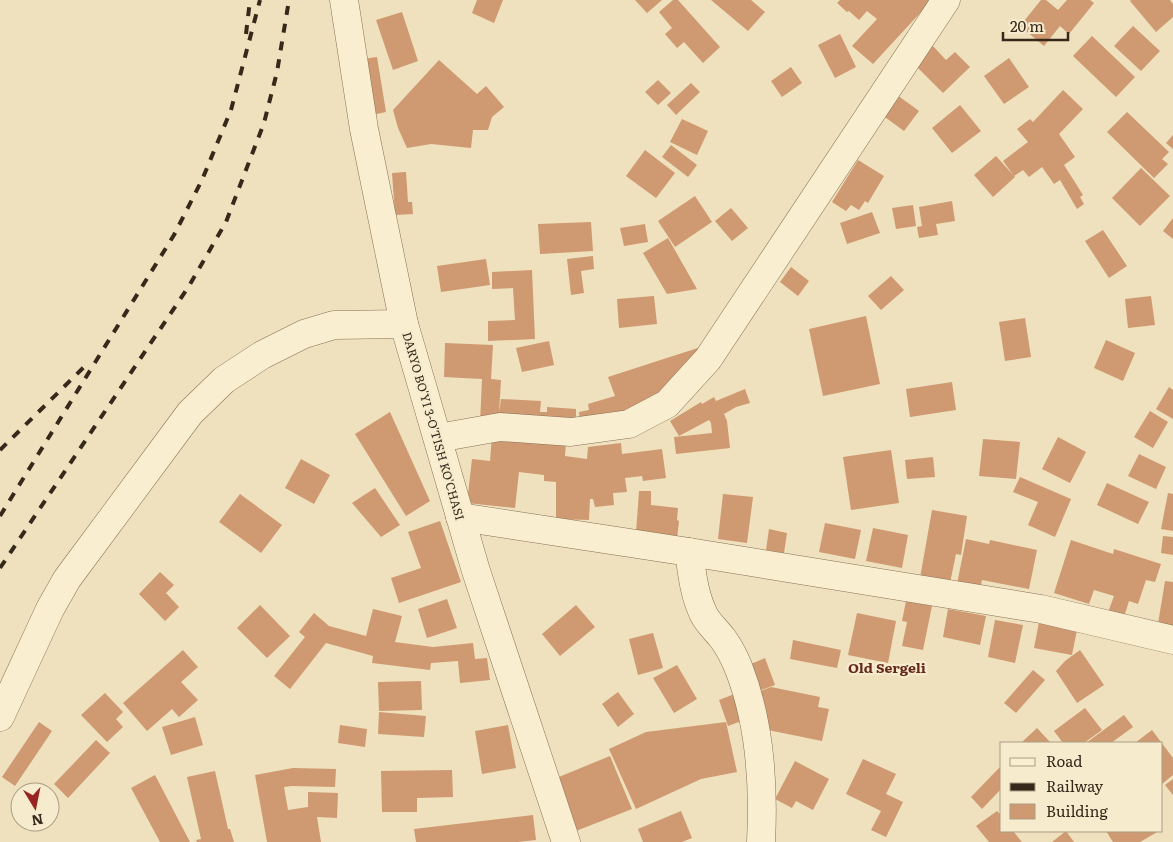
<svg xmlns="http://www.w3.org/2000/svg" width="1173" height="842" font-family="Literata,serif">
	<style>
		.building { fill: #cf9971 }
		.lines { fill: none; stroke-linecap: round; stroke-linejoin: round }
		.minor-casing { stroke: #877056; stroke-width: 29 }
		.minor { stroke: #faeed0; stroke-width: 28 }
		.rail { stroke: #36281b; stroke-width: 4; stroke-dasharray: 9 9; stroke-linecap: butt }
		.labels { text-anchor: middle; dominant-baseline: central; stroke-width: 4.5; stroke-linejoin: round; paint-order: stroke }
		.street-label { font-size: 12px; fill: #36281b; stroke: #f6ebcc }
		.neighbourhood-label { font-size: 14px; font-weight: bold; fill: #642919; stroke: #f6ebcc }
	</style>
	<rect width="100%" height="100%" fill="#efe1bd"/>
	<g class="building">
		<polygon points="477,0 503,0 494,23 472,13"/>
		<polygon points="635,0 662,0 647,13"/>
		<polygon points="673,0 678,0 720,47 703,63 684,42 677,48 665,34 672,28 659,12"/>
		<polygon points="711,0 751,0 765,12 748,31"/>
		<polygon points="840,0 932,0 873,64 852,46 877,19 867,11 859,20 849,11 847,12 837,3"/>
		<polygon points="1041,0 1046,0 1058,10 1067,0 1090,0 1094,3 1069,34 1060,26 1044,46 1020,26"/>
		<polygon points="1131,0 1170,0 1173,4 1173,17 1156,32 1130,1"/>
		<polygon points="402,12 418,61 393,70 376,20"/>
		<polygon points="1133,26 1160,51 1141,71 1114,46"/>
		<polygon points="840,34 856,67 835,78 818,45"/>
		<polygon points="1092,36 1135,77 1116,97 1073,56"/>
		<polygon points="931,44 946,60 955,52 970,67 943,93 913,63"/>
		<polygon points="377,57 386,112 372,115 363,59"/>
		<polygon points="1009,58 1029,87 1004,104 984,76"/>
		<polygon points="439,60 477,94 486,86 504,107 492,117 488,130 473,130 471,148 431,144 407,148 398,128 393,110"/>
		<polygon points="791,67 802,83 782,97 771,81"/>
		<polygon points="658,80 671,93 658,105 645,92"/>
		<polygon points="691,83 700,92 676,115 667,105"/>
		<polygon points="1063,90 1083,109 1059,134 1075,157 1064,165 1083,195 1080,197 1084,204 1077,209 1060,180 1054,184 1042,167 1029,177 1023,170 1014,176 1003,161 1028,142 1017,129 1030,119 1033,122"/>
		<polygon points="893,92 919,111 904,131 878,112"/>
		<polygon points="960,105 981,131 952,153 932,128"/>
		<polygon points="1127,112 1169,152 1162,159 1168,164 1154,178 1107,132"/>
		<polygon points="682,119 708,131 697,155 670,142"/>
		<polygon points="1173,135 1173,149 1166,143"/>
		<polygon points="671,145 697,165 688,177 662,157"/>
		<polygon points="645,150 675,173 656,198 626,176"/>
		<polygon points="996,156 1015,177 993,197 974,175"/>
		<polygon points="858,160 884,176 868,203 865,201 859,210 851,205 846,211 832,202"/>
		<polygon points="1141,168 1170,196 1140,226 1112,198"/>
		<polygon points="406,172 408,202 412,202 413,214 395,215 392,173"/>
		<polygon points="695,196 712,222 675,247 658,221"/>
		<polygon points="952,201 955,221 936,224 938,235 919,238 917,227 922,226 919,207"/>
		<polygon points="913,205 916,226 896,229 892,208"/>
		<polygon points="731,208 748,228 732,241 715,221"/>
		<polygon points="872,212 880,233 847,244 840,223"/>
		<polygon points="1173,218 1173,239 1163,231"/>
		<polygon points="591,222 593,251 540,254 538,224"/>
		<polygon points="645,224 648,242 624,246 620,228"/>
		<polygon points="1103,230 1127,266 1109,278 1085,241"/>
		<polygon points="668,238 697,289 667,294 643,253"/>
		<polygon points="593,256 594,269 581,271 584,293 571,295 567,259"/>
		<polygon points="486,259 490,285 441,292 437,266"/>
		<polygon points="791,267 809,281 798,296 780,282"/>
		<polygon points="532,270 535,339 488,341 488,321 515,320 513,288 492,289 492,272"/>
		<polygon points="891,276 904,290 881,310 868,296"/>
		<polygon points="654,296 657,324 619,328 617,299"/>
		<polygon points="1151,296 1155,325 1128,328 1125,299"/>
		<polygon points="866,316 880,384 823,396 809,329"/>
		<polygon points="1025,318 1031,357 1005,361 999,322"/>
		<polygon points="1106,340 1135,353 1123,381 1094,368"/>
		<polygon points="549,341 554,365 522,372 516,348"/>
		<polygon points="445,343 493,345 491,379 501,380 499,413 501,399 541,401 540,412 547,412 547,407 576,409 576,425 480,423 482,379 444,377"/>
		<polygon points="704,346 659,403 580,424 579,412 589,410 588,404 615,396 608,377"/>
		<polygon points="952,382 956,410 910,417 906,389"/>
		<polygon points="1169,387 1173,390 1173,419 1156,409"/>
		<polygon points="745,389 750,403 736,407 724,414 727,421 730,448 676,454 674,437 712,433 711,423 709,420 679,436 670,421 701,402 702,404 714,397 716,401"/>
		<polygon points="1150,411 1168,422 1153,448 1134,437"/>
		<polygon points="390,412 430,501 406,516 355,434"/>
		<polygon points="492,435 566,443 565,456 587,459 588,447 621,443 622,454 662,449 666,478 643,481 642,476 625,478 627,492 613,493 614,505 595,507 593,499 590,499 589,520 556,519 556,482 544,481 544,475 519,472 515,508 467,503 472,459 490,461"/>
		<polygon points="1058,437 1086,452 1070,483 1042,469"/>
		<polygon points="983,439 1020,442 1016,479 979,476"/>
		<polygon points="891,450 899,503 851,510 843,457"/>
		<polygon points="1139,454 1166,467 1156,489 1128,476"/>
		<polygon points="933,457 935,477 907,479 905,460"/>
		<polygon points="301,459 330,475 314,504 285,488"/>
		<polygon points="1020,477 1071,499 1055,537 1028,525 1038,502 1013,492"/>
		<polygon points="1107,483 1149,502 1138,524 1097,505"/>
		<polygon points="375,488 400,525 381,537 352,503"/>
		<polygon points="639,491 651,491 651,505 678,508 677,520 679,521 677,538 636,533"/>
		<polygon points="1168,493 1173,494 1173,531 1161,529"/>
		<polygon points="240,494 282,525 261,553 219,522"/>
		<polygon points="723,494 753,497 747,543 718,539"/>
		<polygon points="932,510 967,516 961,555 956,554 950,583 920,578"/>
		<polygon points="440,521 461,582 399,603 391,578 421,568 408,532"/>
		<polygon points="825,523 861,530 855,559 819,552"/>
		<polygon points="873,528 908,535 902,568 866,561"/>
		<polygon points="769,529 787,533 784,553 766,550"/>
		<polygon points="1163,536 1173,537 1173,555 1161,553"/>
		<polygon points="966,539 989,544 990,540 1037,550 1029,589 982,580 980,589 957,584"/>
		<polygon points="1071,540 1113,554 1114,549 1161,564 1155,582 1146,580 1138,604 1129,601 1123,620 1107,615 1114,596 1094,590 1089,604 1054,593"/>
		<polygon points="160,572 174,585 166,593 179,607 165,621 139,594"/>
		<polygon points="1165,581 1173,582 1173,626 1158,624"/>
		<polygon points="447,599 457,628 427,638 418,609"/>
		<polygon points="906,601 932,606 923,650 902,646 907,622 902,621"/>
		<polygon points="260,605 290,636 267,658 237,628"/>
		<polygon points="576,605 595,627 560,656 542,634"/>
		<polygon points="373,609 402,616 395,642 433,647 473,643 475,659 487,658 490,680 460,683 458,661 431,663 430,670 372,663 373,656 326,643 290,689 274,676 305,637 299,632 314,613 329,626 366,636"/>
		<polygon points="948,609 986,616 980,645 943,637"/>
		<polygon points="857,613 896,621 888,663 848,655"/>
		<polygon points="995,620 1023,625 1015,663 988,657"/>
		<polygon points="1039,622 1077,630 1072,655 1034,648"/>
		<polygon points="653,633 663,668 638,675 629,639"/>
		<polygon points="793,640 841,650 837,668 790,659"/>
		<polygon points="183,650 198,667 181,682 198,700 179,717 172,709 147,731 123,703"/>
		<polygon points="1080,650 1104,685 1077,703 1056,671 1065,661"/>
		<polygon points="765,658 775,685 756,692 746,666"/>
		<polygon points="677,665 697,699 674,713 653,678"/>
		<polygon points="1033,670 1045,680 1016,713 1004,703"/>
		<polygon points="421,681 422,710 379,711 378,682"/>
		<polygon points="771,687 820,697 818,707 829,709 822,741 763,729 755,693"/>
		<polygon points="618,692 634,714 618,727 602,704"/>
		<polygon points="105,693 123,712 116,719 123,727 107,742 81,715"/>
		<polygon points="737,693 747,719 728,726 719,700"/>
		<polygon points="1085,708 1102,730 1084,743 1063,743 1054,731"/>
		<polygon points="379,712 426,716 424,737 378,734"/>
		<polygon points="1124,715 1133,727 1111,743 1086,743"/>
		<polygon points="195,717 203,745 171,755 162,727"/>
		<polygon points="39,722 52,731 15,786 2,777"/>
		<polygon points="726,722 737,772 701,779 636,809 609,749 646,732"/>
		<polygon points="340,725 367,729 365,747 338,743"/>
		<polygon points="508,725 516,768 482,774 475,731"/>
		<polygon points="1037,728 1050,742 1049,743 1021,743"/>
		<polygon points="1152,730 1173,758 1173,775 1162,784 1162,743 1135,743"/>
		<polygon points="96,740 110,753 68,798 54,784"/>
		<polygon points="610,756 632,809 576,831 554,779"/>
		<polygon points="863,759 896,774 886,794 903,802 886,837 871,830 881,811 846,794"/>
		<polygon points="795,761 829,779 813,810 796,801 792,808 775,799"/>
		<polygon points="293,768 336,769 335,787 292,786 284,787 288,810 308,807 308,792 338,793 337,818 317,817 321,842 267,842 255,775"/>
		<polygon points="999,768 1002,770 1002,788 982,809 971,797"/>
		<polygon points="452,770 453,797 417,798 417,812 382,812 381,771"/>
		<polygon points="215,771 228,829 230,829 234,842 197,842 196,840 201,839 187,777"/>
		<polygon points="155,775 190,842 160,842 131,788"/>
		<polygon points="1173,779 1173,795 1165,785"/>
		<polygon points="681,811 692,838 682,842 643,842 638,829"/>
		<polygon points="997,811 1002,816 1002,831 1013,831 1022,842 989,842 976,826"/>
		<polygon points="533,815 536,840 518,842 416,842 414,829"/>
		<polygon points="1066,831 1074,842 1052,842"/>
		<polygon points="1106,831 1159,831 1140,842 1113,842"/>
	</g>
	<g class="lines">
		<defs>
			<g id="minor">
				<polyline points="344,0 364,129 404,324 476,571 566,842"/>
				<polyline points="438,438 500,427 571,432 629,424 667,404 708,359 946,0"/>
				<polyline points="460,517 689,552 1041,609 1173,640"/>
				<path d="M689 552C692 573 694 595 704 615 708 623 717 631 723 639 729 647 735 659 739 669 760 723 764 784 761 842"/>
				<polyline points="0,717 50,609 67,579 190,413 224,380 262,355 304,334 334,325 404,324"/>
			</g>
		</defs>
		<use href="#minor" class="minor-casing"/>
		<use href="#minor" class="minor"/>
		<g class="rail">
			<polyline points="246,34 250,0"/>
			<polyline points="0,450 88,363"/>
			<polyline points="0,516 174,235 202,180 231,110 260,0"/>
			<polyline points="0,568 189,286 226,222 264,123 277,72 289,0"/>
		</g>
	</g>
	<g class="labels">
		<g class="street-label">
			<text transform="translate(434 426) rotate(74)">DARYO BO'YI 3-O'TISH KO'CHASI</text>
		</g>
		<g class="neighbourhood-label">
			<text x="887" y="667">Old Sergeli</text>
		</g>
	</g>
	<rect x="1000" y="742" width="162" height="90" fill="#f6ebcc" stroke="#a99d85"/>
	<rect x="1010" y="758" width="25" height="8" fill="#faeed0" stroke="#a99d85"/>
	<text x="1046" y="767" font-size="15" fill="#36281b">Road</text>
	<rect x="1010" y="783" width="25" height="8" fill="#36281b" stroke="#a99d85"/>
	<text x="1046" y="792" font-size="15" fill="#36281b">Railway</text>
	<rect x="1010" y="804" width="25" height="15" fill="#cf9971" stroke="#a99d85"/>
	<text x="1046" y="817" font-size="15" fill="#36281b">Building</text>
	<g transform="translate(35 807) rotate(170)"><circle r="24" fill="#f6ebcc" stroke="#a99d85"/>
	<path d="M0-4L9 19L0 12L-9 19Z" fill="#982424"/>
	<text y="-8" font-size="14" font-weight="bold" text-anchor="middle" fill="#36281b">N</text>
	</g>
	<path d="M1003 32v8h65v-8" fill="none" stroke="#36281b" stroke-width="2.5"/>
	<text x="1010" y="32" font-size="15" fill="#36281b" stroke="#f6ebcc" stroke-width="4" paint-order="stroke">20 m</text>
</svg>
